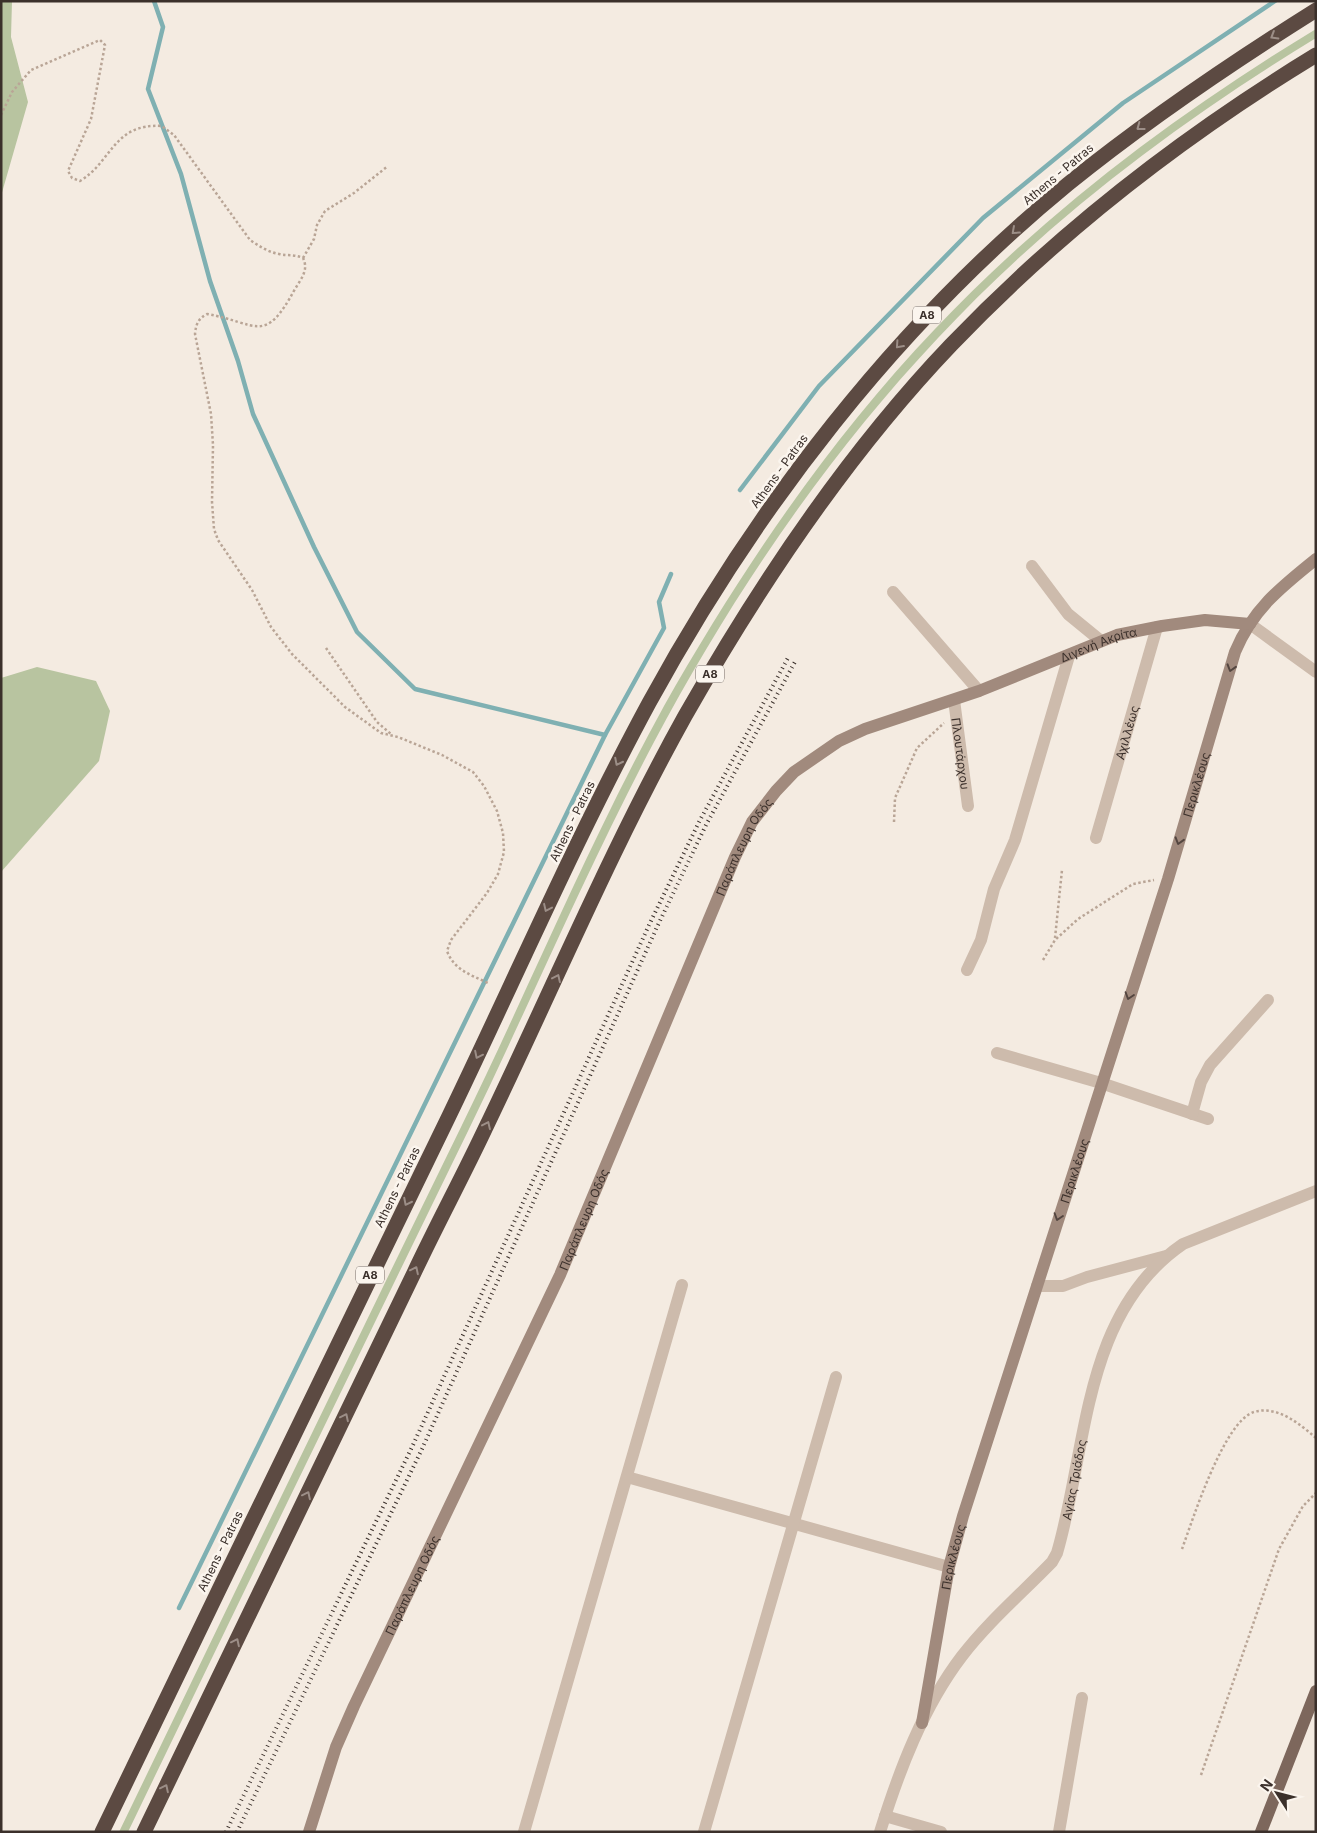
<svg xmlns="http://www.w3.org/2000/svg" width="1317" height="1833" font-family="Inter,sans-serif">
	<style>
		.green { fill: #b8c4a0 }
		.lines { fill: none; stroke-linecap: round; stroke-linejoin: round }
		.stream { stroke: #7fb0b2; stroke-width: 4.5 }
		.path { stroke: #b9a596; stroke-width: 2.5; stroke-dasharray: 2.5 2.5; stroke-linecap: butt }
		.minor { stroke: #cdbbac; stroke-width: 12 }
		.tertiary { stroke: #cdbbac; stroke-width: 12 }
		.secondary { stroke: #a18a7d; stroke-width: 12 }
		.primary { stroke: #7d675c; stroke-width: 12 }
		.motorway { stroke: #5c4a42; stroke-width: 15 }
		.rail { stroke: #3b302b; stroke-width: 4; stroke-dasharray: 1 4; stroke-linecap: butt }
		.oneway { stroke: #9c8e87 }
		.oneway2 { stroke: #544640 }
		.labels { text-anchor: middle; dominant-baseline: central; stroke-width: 5; stroke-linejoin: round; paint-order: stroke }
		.shield { fill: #fbf5ee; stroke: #756b66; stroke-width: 1 }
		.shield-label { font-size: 11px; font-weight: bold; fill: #3b302b }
		.street-label { font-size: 12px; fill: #3b302b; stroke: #fbf5ee }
	</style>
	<rect width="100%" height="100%" fill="#f4ebe1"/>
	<g class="green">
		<polygon points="1,1 12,1 11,37 28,102 1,196"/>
		<path d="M1316 29V38C1178 122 1048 220 938 338 825 458 731 597 654 742 587 869 531 1001 469 1129 355 1363 241 1597 128 1832H119C233 1596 347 1360 462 1125 530 986 589 842 664 706 740 572 828 441 935 329 1047 211 1177 113 1316 29Z"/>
		<polygon points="37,667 96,681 110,711 99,761 1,872 1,678"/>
	</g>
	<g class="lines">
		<g class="stream">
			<polyline points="154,1 163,27 148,89 181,174 210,281 238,361 253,414 314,547 357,632 415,689 605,735"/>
			<polyline points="740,490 819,386 983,218 1123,103 1275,1"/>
			<polyline points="179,1608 605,735 664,628 659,602 671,574"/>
		</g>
		<g class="path">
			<path d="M1 115 12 92 31 70 100 40 105 45 91 119 68 171 72 178 80 181C112 162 113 123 162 126L174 135 250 240C259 246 268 252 279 254 288 256 294 254 303 258 309 270 301 279 295 289 264 346 258 323 207 314 198 319 196 324 195 334L211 414 213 445 212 502 214 529 218 540 252 590 271 627 292 654 345 707 381 733 398 737 442 755 473 772 484 786 497 811 503 833 504 852 498 874 487 893 451 940 447 951C454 970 471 975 488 983"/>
			<polyline points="303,258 314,239 317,225 325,211 354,193 388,166"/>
			<polyline points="326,648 377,722 391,734"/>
			<polyline points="894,822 895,798 917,748 944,723"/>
			<polyline points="1055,938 1062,870"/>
			<polyline points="1043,960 1055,940 1078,919 1133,884 1154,880"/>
			<path d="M1182 1549C1193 1519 1224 1421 1254 1412 1277 1405 1300 1424 1316 1438"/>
			<polyline points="1201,1775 1279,1549 1303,1506 1316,1493"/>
		</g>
		<g class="minor">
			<polyline points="1032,566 1068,614 1101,641"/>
			<polyline points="893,592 979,691"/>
			<polyline points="1250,624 1316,672"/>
			<path id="s1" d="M954 700 968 806"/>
			<path id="s2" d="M1096 838 1157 627"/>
			<polyline points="967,970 981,940 994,889 1015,840 1069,656"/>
			<polyline points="997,1053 1101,1083 1208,1119"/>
			<polyline points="1192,1114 1201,1082 1210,1065 1268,1000"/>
			<polyline points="1037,1286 1063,1286 1087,1277 1166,1256"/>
			<polyline points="627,1477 949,1567"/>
			<polyline points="885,1816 941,1832"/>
			<polyline points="524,1832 682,1285"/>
			<polyline points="704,1832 836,1377"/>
			<polyline points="1059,1832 1082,1698"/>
		</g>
		<path class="tertiary" id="s3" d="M880 1832C899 1771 923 1707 962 1656 988 1622 1022 1593 1052 1562L1057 1553C1088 1447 1082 1313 1183 1244L1316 1191"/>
		<g class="secondary">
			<path id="s4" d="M922 1723 949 1567 963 1516 1168 879 1235 652C1253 609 1281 587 1316 559"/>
			<path id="s5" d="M309 1832 336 1747 354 1706 560 1275 735 857 752 822 776 791 794 772 839 741 865 729 979 691 1117 635 1162 626 1205 620 1250 624"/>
		</g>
		<polyline class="primary" points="1261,1832 1316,1691"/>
		<g class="motorway">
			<path d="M102 1832C217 1593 333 1355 449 1116 515 979 576 838 649 703 756 507 895 326 1068 184 1147 120 1230 64 1316 10"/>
			<path d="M144 1832C234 1646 324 1460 414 1273 437 1224 463 1176 486 1127 552 990 611 849 685 716 760 584 846 455 951 345 1058 233 1183 136 1316 55"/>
		</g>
		<g class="rail">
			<polyline points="226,1832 413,1445 649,925 699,822 789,656"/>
			<polyline points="237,1832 422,1449 657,927 706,825 796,660"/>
		</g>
	</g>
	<defs><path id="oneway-chevron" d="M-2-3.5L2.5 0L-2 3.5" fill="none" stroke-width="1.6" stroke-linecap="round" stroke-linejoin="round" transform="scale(1.25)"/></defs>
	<g class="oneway">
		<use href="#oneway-chevron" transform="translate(1274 36) rotate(149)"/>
		<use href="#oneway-chevron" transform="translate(1140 127) rotate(143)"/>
		<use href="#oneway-chevron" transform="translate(1015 231) rotate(138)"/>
		<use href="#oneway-chevron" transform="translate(899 345) rotate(132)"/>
		<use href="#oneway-chevron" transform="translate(618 762) rotate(117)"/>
		<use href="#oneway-chevron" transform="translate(547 908) rotate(115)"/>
		<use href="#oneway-chevron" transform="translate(557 978) rotate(-65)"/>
		<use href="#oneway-chevron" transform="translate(478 1055) rotate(116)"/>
		<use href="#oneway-chevron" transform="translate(487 1125) rotate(-65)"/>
		<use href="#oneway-chevron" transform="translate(407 1202) rotate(117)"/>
		<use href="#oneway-chevron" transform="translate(415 1270) rotate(-64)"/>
		<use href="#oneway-chevron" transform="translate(345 1417) rotate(-64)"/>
		<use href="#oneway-chevron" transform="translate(307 1495) rotate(-64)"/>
		<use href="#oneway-chevron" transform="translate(236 1642) rotate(-64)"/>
		<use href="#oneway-chevron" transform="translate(165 1788) rotate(-64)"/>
	</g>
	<g class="oneway2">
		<use href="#oneway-chevron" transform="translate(1231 668) rotate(107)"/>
		<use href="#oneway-chevron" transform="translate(1179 841) rotate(107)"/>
		<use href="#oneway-chevron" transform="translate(1129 996) rotate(108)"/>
		<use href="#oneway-chevron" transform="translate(1058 1217) rotate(108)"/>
	</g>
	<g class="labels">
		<g class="shield">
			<rect x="913" y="306.5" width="28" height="17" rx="4"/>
			<rect x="696" y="665.5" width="28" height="17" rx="4"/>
			<rect x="356" y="1266.5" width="28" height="17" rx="4"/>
		</g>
		<g class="shield-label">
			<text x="927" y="315">Α8</text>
			<text x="710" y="674">Α8</text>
			<text x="370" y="1275">Α8</text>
		</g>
		<g class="street-label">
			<text transform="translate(1058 174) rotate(-40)">Athens - Patras</text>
			<text transform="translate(779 471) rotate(-54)">Athens - Patras</text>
			<text stroke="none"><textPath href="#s5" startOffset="1501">Διγενή Ακρίτα</textPath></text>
			<text stroke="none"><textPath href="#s2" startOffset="110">Αχιλλέως</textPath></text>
			<text stroke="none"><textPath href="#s1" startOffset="54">Πλουτάρχου</textPath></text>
			<text stroke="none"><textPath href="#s4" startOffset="979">Περικλέους</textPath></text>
			<text transform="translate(572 821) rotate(-64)">Athens - Patras</text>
			<text stroke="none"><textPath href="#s5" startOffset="1078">Παράπλευρη Οδός</textPath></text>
			<text stroke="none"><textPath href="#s4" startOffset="574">Περικλέους</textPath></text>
			<text transform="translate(397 1187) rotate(-64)">Athens - Patras</text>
			<text stroke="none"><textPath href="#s5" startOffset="672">Παράπλευρη Οδός</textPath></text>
			<text stroke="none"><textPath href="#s3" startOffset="411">Αγίας Τριάδος</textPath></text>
			<text transform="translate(220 1551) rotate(-64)">Athens - Patras</text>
			<text stroke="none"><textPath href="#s4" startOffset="169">Περικλέους</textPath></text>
			<text stroke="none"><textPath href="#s5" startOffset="268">Παράπλευρη Οδός</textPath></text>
		</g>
	</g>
	<rect width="1317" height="1833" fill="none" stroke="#3b302b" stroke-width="5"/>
	<g transform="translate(1277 1793) rotate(306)" stroke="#fbf5ee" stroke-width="4" paint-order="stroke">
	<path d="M0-4L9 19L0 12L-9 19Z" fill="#3b302b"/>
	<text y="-8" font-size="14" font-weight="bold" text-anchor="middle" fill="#3b302b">N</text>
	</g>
</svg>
